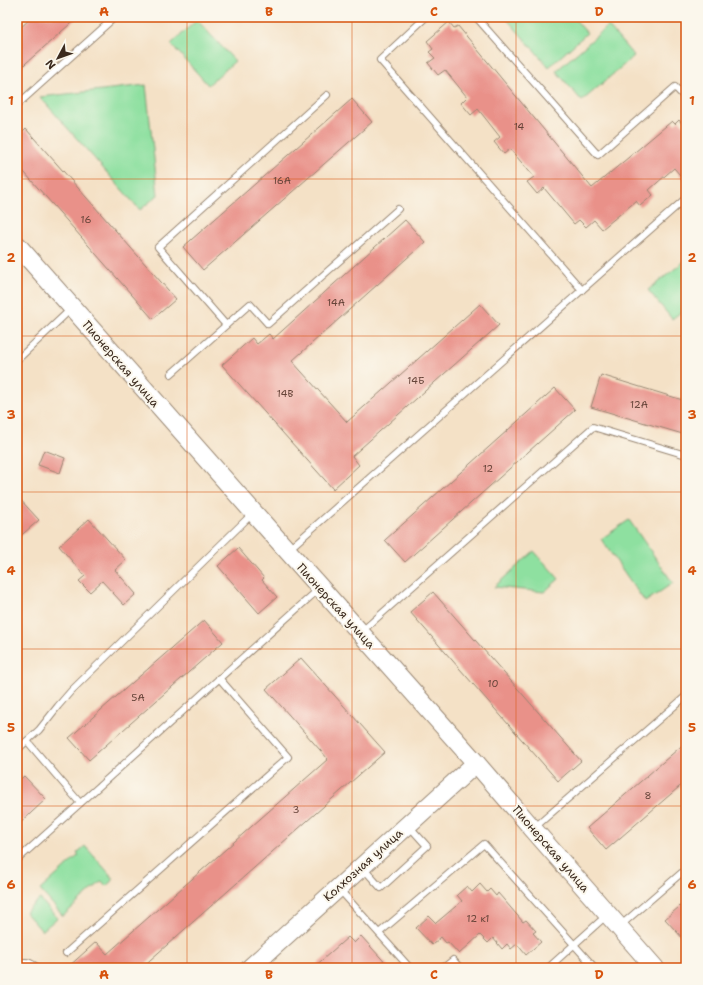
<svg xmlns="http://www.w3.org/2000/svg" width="703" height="985" font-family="'Shantell Sans',sans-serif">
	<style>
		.green { fill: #8ee0a0; stroke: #64855f }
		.building { fill: #e99189 }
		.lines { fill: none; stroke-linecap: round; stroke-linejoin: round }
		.lane-casing { stroke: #988672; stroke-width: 8 }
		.secondary-casing { stroke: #988672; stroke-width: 20 }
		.lane { stroke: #fff; stroke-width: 6 }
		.secondary { stroke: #fff; stroke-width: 18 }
		.grid { fill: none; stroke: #d7540e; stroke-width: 1; stroke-opacity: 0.55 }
		.labels { text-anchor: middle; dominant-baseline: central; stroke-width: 4; stroke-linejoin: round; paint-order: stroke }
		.number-label { font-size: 10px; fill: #664439 }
		.street-label { font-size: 12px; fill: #3b2a1e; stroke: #fbf7ec }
		.neatline { fill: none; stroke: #d7540e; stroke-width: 1.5 }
		.grid-label { font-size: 13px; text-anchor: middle; font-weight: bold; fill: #d7540e }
	</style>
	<rect width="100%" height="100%" fill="#fbf7ec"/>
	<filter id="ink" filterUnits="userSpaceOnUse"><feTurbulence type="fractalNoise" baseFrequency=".025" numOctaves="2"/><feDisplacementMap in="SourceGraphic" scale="8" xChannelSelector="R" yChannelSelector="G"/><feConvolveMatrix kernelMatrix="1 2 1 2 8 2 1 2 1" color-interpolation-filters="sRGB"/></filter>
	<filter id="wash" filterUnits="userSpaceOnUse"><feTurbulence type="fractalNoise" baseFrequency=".012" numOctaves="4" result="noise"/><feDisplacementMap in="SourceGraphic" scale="16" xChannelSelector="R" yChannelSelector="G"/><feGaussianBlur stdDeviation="0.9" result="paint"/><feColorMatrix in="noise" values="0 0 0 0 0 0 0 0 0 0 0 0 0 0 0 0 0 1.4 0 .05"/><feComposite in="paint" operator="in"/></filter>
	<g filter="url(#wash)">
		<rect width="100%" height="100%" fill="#f4e1c6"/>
		<g class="green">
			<polygon points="505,17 573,17 587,33 549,67"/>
			<polygon points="197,20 235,61 208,85 171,44"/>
			<polygon points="608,26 634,56 582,101 556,71"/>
			<polygon points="146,85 158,195 140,210 40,97"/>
			<polygon points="686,260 686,308 672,319 648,290"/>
			<polygon points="629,520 673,583 645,602 601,539"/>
			<polygon points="534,551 559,579 544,592 494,587"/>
			<polygon points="85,846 114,879 106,886 102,881 63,916 40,890 79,855 77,853"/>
			<polygon points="40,899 57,918 42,931 25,912"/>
		</g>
		<g id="blocks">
			<g class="building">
				<polygon points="32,17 78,17 17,71 17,31"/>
				<polygon points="449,22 454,28 458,26 592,188 672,121 675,124 679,120 686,128 686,182 674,168 649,190 653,195 640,206 636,201 602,229 594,220 586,227 579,220 574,224 544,188 537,194 527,182 534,177 510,149 504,154 494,142 500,137 478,109 471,115 461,103 467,97 450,76 445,70 438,75 428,63 435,58 429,52 433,49 427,41"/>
				<polygon points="352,99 372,122 203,270 183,247"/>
				<polygon points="26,129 176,299 153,319 17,164 17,138"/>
				<polygon points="405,220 425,242 292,361 347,422 480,304 499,325 352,456 359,465 333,489 222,365 252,338 257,344 269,334 273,339"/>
				<polygon points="601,375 686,401 686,435 591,407"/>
				<polygon points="555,388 575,410 405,562 385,540"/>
				<polygon points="44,450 65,458 60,473 38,465"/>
				<polygon points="17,496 39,520 17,539"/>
				<polygon points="89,519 126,560 115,570 136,594 124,605 102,581 90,592 79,581 85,576 59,546"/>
				<polygon points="238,548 264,578 262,580 277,597 259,613 218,566"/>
				<polygon points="433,592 581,761 558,781 410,612"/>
				<polygon points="204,620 223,642 89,760 69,738"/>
				<polygon points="301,658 385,752 141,968 67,968 96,942 107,954 328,759 266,689"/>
				<polygon points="686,742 686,781 606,850 587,828"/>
				<polygon points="24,776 46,799 17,826 17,782"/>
				<polygon points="480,884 487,892 490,889 496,896 498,893 523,922 526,920 536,931 533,933 541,942 526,955 517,944 511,949 507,944 502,949 493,938 488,943 480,935 459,954 448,942 446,943 441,937 432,945 416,928 429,916 436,923 462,901 457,895 467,886 472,892"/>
				<polygon points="686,901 686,942 665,919"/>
				<polygon points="361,936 390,968 313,968 348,937 354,943"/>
			</g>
		</g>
	</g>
	<g filter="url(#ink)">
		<use href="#blocks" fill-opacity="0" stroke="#988672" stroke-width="1"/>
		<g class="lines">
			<defs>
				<g id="lane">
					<polyline points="426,17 380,60 582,290"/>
					<polyline points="476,17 598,155 675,87 686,99"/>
					<polyline points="17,105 115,17"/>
					<polyline points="226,325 158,247 327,95"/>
					<polyline points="17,360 71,309"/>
					<polyline points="171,374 250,304 268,324 398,209"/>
					<polyline points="288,550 686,198"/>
					<polyline points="361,632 593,427 686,455"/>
					<polyline points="27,741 80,803"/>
					<polyline points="17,750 39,730 58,706 71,691 252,514"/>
					<polyline points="534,828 686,696"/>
					<polyline points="17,860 319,589"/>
					<polyline points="363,868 381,888 427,846 409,826"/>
					<polyline points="339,889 410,968"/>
					<polyline points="620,926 686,869"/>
					<polyline points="379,933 484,844 595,968"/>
					<polyline points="66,953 288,757 219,678"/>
					<path d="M17 964C25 960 30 962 38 968"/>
					<polyline points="443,968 453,960 460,968"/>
					<polyline points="548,968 607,915"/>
				</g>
				<g id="secondary">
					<polyline points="17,245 262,522 476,763 533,829 655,968"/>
					<polyline points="250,968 476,763"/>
				</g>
			</defs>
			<use href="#lane" class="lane-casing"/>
			<use href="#secondary" class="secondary-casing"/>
			<use href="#lane" class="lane"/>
			<use href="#secondary" class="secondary"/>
		</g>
	</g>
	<path class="grid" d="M187 17V968M352 17V968M516 17V968M17 179H686M17 336H686M17 492H686M17 649H686M17 806H686"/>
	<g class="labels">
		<g class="number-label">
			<text x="519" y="126">14</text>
			<text x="282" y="180">16А</text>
			<text x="86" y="219">16</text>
			<text x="336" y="302">14А</text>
			<text x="416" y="380">14Б</text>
			<text x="285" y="393">14В</text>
			<text x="639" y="404">12А</text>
			<text x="488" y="468">12</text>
			<text x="493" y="683">10</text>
			<text x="138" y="697">5А</text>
			<text x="648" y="795">8</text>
			<text x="296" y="809">3</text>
			<text x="478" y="918">12 к1</text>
		</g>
		<g class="street-label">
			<text transform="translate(121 364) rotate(49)">Пионерская улица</text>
			<text transform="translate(336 606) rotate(48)">Пионерская улица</text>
			<text transform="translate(551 849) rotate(49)">Пионерская улица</text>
			<text transform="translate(363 865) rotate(-42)">Колхозная улица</text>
		</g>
	</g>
	<rect width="703" height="985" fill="none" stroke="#fbf7ec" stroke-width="44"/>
	<g transform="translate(58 58) rotate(229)" stroke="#fbf7ec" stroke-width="3" paint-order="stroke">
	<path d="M0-3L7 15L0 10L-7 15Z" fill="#3b2a1e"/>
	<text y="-6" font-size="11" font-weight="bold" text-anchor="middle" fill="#3b2a1e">N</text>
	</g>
	<rect x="22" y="22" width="659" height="941" class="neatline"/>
	<g class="grid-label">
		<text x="104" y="16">A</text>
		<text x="269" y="16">B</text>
		<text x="434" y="16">C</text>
		<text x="599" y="16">D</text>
		<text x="11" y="105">1</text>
		<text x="692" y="105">1</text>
		<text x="11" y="262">2</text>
		<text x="692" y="262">2</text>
		<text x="11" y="419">3</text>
		<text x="692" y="419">3</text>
		<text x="11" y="575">4</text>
		<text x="692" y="575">4</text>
		<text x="11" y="732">5</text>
		<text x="692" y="732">5</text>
		<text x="11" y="889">6</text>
		<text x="692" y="889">6</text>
		<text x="104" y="979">A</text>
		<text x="269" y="979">B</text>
		<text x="434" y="979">C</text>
		<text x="599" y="979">D</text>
	</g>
</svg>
